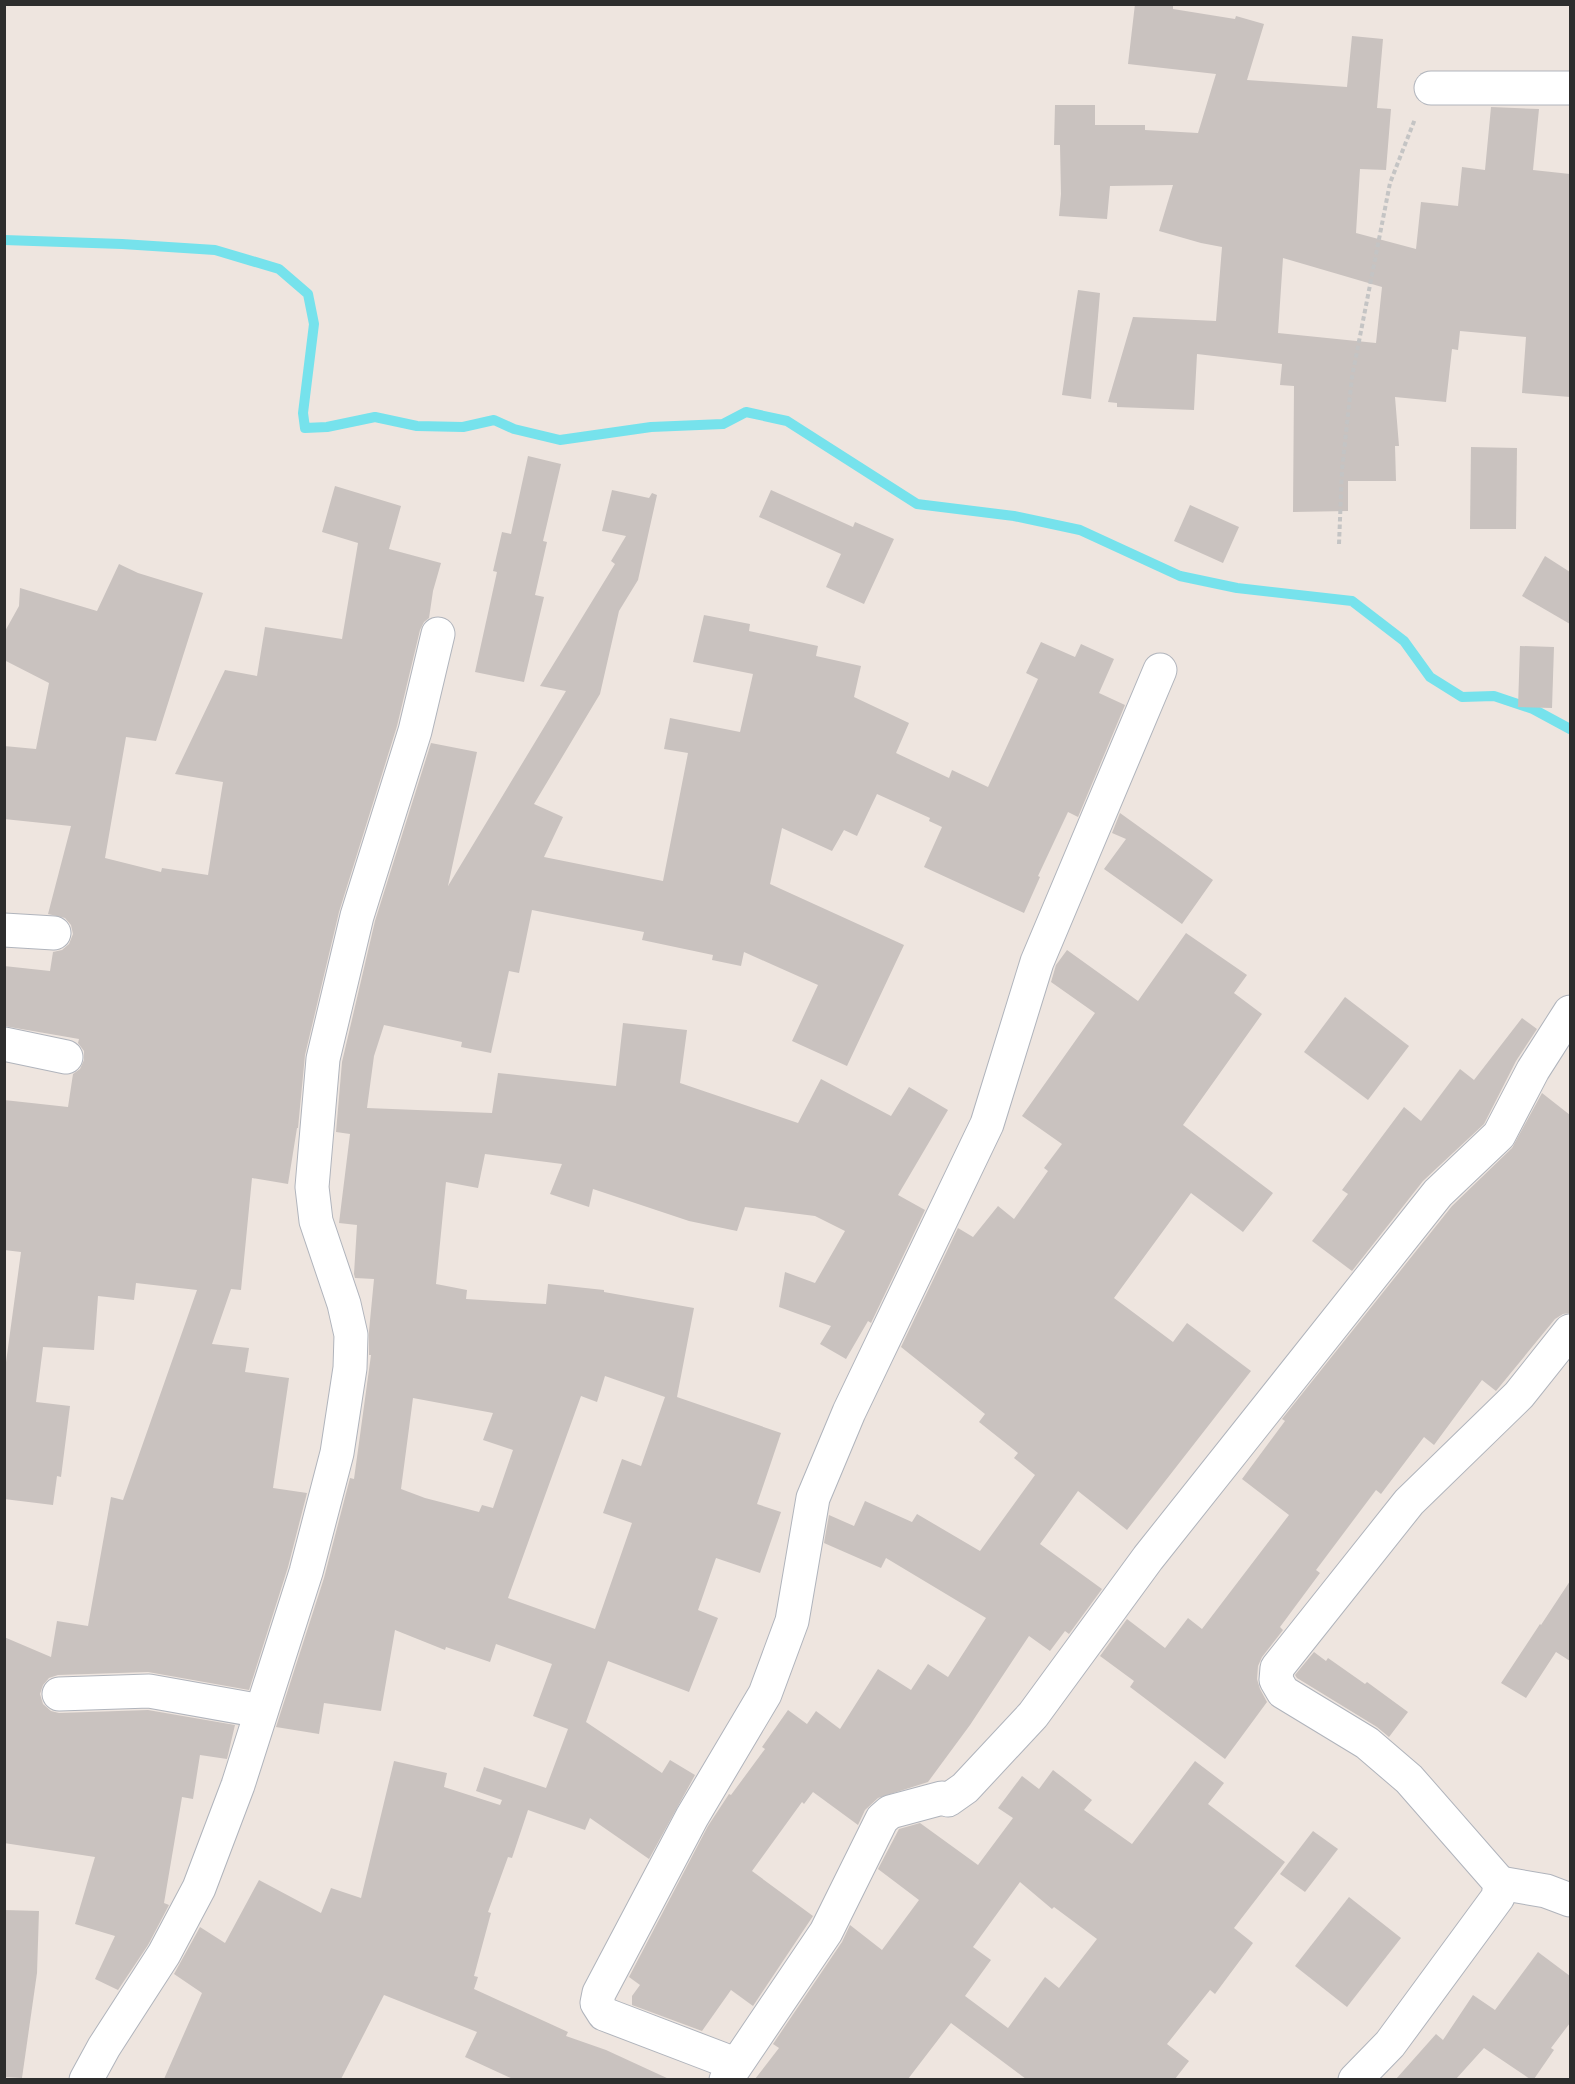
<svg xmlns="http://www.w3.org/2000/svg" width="1575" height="2084" font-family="'Source Sans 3',sans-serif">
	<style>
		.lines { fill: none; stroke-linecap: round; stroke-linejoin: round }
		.stream { stroke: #76e2ec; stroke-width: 10 }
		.building { fill: #c9c2bf; fill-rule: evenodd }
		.minor-casing { stroke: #b0b4bc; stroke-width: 35 }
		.path { stroke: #c4c4c4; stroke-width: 4; stroke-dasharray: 4.5 3; stroke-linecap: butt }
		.minor { stroke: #fff; stroke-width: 33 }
	</style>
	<rect width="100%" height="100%" fill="#eee5df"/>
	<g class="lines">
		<polyline class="stream" points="4,240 122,244 215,250 279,269 308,294 314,324 303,413 305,428 327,427 375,417 417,426 463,427 494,420 514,429 560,440 651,427 723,424 746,412 787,421 917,504 1014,516 1080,530 1180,576 1237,588 1352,601 1404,641 1430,677 1462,697 1494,696 1533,709 1570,729"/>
	</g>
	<g class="building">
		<path d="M1135 4H1173V9L1235 19 1236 16 1264 24 1247 80 1347 87 1352 36 1383 39 1377 108 1391 109 1386 170 1360 169 1356 233 1416 249 1421 202 1458 206 1462 167 1485 170 1491 107 1539 109 1533 170 1570 174V397L1522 393 1526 337 1460 331 1458 350 1452 349 1446 402 1395 397 1399 446H1395L1396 481H1348V511L1293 512 1294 386 1280 385 1282 364 1197 354 1194 410 1117 407V403L1108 402 1133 317 1216 321 1222 247 1201 243 1159 231 1173 185 1110 186 1107 219 1059 216 1061 194 1060 145H1054L1055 105H1095V125H1145V130L1198 133 1216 74 1128 64ZM1283 258 1382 287 1376 343 1278 333Z"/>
		<polygon points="1078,290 1100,293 1091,399 1062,395"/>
		<polygon points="1471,447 1517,448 1516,529 1470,529"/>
		<polygon points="528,456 561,464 543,541 547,542 535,595 544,597 524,682 475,672 497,572 493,571 502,532 511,534"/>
		<polygon points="335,486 401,506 389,549 441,563 433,591 429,618 424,622 420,630 397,726 339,912 305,1055 298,1128 297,1128 288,1184 252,1178 241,1290 231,1289 212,1344 249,1348 245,1372 289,1378 273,1488 307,1493 288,1567 249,1690 148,1672 58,1675 49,1678 43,1685 40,1694 43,1704 51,1711 59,1713 148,1710 235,1725 227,1759 200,1755 193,1799 182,1797 164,1903 169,1905 148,1945 118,1990 95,1979 115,1936 75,1924 95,1857 4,1843 4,1637 51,1657 57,1621 88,1626 111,1497 123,1500 197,1290 136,1283 134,1300 98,1296 94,1350 43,1347 36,1402 70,1406 61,1477 57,1476 53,1505 4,1499 4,1377 21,1252 4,1250 4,1100 68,1107 73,1074 80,1069 84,1060 84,1051 78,1043 79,1039 4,1026 4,966 50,971 53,952 62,950 69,944 73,934 71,925 65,918 48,914 71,826 4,819 4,746 36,749 49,683 4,660 4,633 19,606 20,588 97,611 119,564 138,573 203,593 156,741 126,737 105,858 161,872 162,868 208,875 223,782 175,774 225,670 257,676 265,627 342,639 358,543 322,532"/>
		<path d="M612 490 649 498 652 493 657 495 638 580 619 611 600 694 534 804 563 817 544 857 663 881 688 753 664 749 670 718 740 732 753 674 693 662 704 615 750 624 749 631 818 646 816 656 861 666 854 697 909 723 896 753 949 778 952 770 988 787 1038 679 1026 673 1041 642 1075 657 1081 644 1114 659 1099 693 1125 705 1078 817 1068 812 1038 876 1040 877 1024 913 924 867 942 827 929 821 930 818 877 794 857 836 844 830 832 851 782 828 770 884 904 945 847 1066 792 1041 818 985 744 952 741 966 712 960 713 955 642 940 644 932 532 910 519 973 509 971 491 1053 461 1047 462 1042 384 1025 374 1056 367 1108 492 1113 498 1073 616 1086 623 1023 687 1030 680 1083 798 1123 821 1079 891 1116 909 1087 948 1110 898 1195 925 1210 871 1323 868 1321 846 1359 820 1344 831 1326 779 1307 785 1272 815 1283 845 1231 815 1216 745 1207 737 1231 689 1221 593 1189 589 1207 550 1194 562 1164 485 1154 478 1188 446 1182 436 1284 467 1290 466 1299 546 1304 548 1284 604 1290V1292L694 1308 677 1397 781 1433 757 1504 781 1512 760 1573 716 1558 698 1610 718 1618 689 1692 608 1661 586 1722 662 1773 670 1760 695 1775 649 1859 590 1818 585 1830 528 1810 512 1858 508 1857 488 1912 491 1913 474 1976 478 1977 474 1989 568 2032 566 2036 606 2050 669 2079H513L465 2057 477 2032 384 1995 341 2079H164L202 1993 174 1974 200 1927 225 1943 259 1880 321 1913 331 1888 361 1898 394 1761 447 1773 444 1787 500 1805 502 1800 476 1791 484 1767 546 1788 568 1729 533 1716 552 1664 496 1644 490 1662 446 1647 445 1650 395 1630 381 1711 324 1703 319 1734 276 1727 324 1578 350 1478 354 1479 371 1355H369V1331L374 1279 355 1278 354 1274 357 1225 339 1223 350 1134 336 1132 342 1062 375 921 431 743 477 752 448 886 566 691 540 686 615 564 611 561 626 536 602 531ZM605 1376 665 1397 641 1466 622 1459 603 1513 632 1523 595 1629 508 1598 581 1396 597 1402ZM413 1398 493 1413 483 1440 513 1450 493 1508 482 1505 479 1512 425 1498 401 1489Z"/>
		<polygon points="771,490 853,527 855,522 894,539 864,604 826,587 841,554 759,517"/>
		<polygon points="1190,505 1239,527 1223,563 1174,541"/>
		<polygon points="1545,556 1570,572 1570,624 1522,596"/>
		<polygon points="1520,646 1554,647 1552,708 1518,707"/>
		<polygon points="1120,813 1213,880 1182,924 1104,869 1126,839 1112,833"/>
		<polygon points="1186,933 1247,975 1234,993 1262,1014 1183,1125 1273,1193 1243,1232 1191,1193 1114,1298 1173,1342 1187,1323 1251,1371 1127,1530 1078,1491 1040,1544 1102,1589 1069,1634 1065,1631 1050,1651 1029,1636 970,1725 928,1782 878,1798 865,1810 858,1825 813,1792 804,1804 802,1802 752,1871 813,1916 753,2006 731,1990 702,2031 632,2005 632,1996 640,1985 629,1977 708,1826 729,1794 731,1795 765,1749 762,1747 788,1710 807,1724 816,1711 840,1729 878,1669 911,1690 928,1664 948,1677 986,1618 886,1558 881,1568 824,1543 829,1515 854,1526 865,1501 912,1522 917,1514 980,1551 1035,1475 1014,1458 1018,1453 979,1422 985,1414 901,1347 958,1228 973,1237 998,1206 1014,1219 1048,1171 1044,1168 1062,1144 1022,1116 1095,1013 1051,982 1056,965 1067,950 1138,1001"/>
		<polygon points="1345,997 1409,1046 1368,1100 1304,1052"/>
		<polygon points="1522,1018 1537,1029 1516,1061 1484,1124 1423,1181 1352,1271 1312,1241 1348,1194 1342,1190 1404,1107 1421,1121 1460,1069 1474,1080"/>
		<polygon points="1542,1093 1570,1115 1570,1313 1563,1314 1555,1319 1496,1391 1482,1380 1434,1445 1424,1437 1381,1494 1376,1490 1316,1570 1320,1573 1280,1627 1283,1630 1262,1657 1258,1666 1257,1679 1260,1689 1267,1702 1225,1759 1130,1687 1134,1681 1100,1656 1127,1619 1165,1648 1188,1618 1202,1629 1289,1515 1242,1479 1285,1421 1282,1419 1452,1206 1512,1148"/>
		<polygon points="1570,1581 1570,1661 1556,1652 1526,1698 1501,1683 1540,1624 1541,1625"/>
		<polygon points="1314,1652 1326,1661 1328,1658 1365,1684 1367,1682 1408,1712 1389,1737 1377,1727 1297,1678 1295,1675"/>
		<path d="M1195 1761 1224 1783 1208 1804 1285 1862 1234 1928 1253 1943 1215 1994 1210 1990 1167 2044 1189 2061 1175 2079H1026L951 2023 908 2079H755L779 2048 773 2044 842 1942 850 1925 882 1950 919 1900 878 1869 899 1829 920 1823 978 1865 1013 1818 998 1808 1022 1776 1039 1789 1053 1770 1092 1800 1084 1810 1132 1844ZM1020 1882 1052 1909 1054 1907 1097 1939 1059 1988 1045 1977 1008 2028 965 1996 991 1960 973 1947Z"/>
		<polygon points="1313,1831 1338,1849 1305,1892 1280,1874"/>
		<polygon points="1349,1897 1401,1938 1347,2007 1295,1966"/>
		<polygon points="4,1910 39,1911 37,1973 22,2078 4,2077"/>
		<polygon points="1538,1952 1570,1976 1570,2023 1551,2048 1554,2050 1534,2079 1530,2079 1484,2048 1456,2079 1396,2079 1436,2034 1443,2040 1473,1995 1495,2010"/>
	</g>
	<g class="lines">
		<defs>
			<g id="minor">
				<polyline points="1431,88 1570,88"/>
				<polyline points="4,930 54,933"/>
				<polyline points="4,1044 66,1057"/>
				<polyline points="59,1694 149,1691 261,1711"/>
				<polyline points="1500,1883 1546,1891 1570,1900"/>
				<polyline points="735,2064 604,2014 597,2003 599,1993 692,1817 765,1694 792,1621 813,1498 849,1412 987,1124 1037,962 1160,670"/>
				<polyline points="86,2080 104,2047 164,1954 199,1888 238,1785 306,1572 337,1453 350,1368 351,1335 344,1304 316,1221 312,1187 323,1059 357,916 415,731 438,634"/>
				<polyline points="726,2080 826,1932 882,1819 890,1812 942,1798 948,1800 965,1788 1033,1715 1148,1558 1438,1193 1499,1135 1533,1070 1570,1012"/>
				<polyline points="1355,2080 1390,2044 1498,1897 1500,1883 1409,1779 1367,1743 1283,1692 1276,1680 1277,1668 1409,1502 1519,1395 1570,1331"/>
			</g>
		</defs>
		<use href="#minor" class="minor-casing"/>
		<polyline class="path" points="1339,544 1342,470 1352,377 1390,183 1415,119"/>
		<use href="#minor" class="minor"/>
	</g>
	<rect width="1575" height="2084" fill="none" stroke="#2d2d2d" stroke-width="12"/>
</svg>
